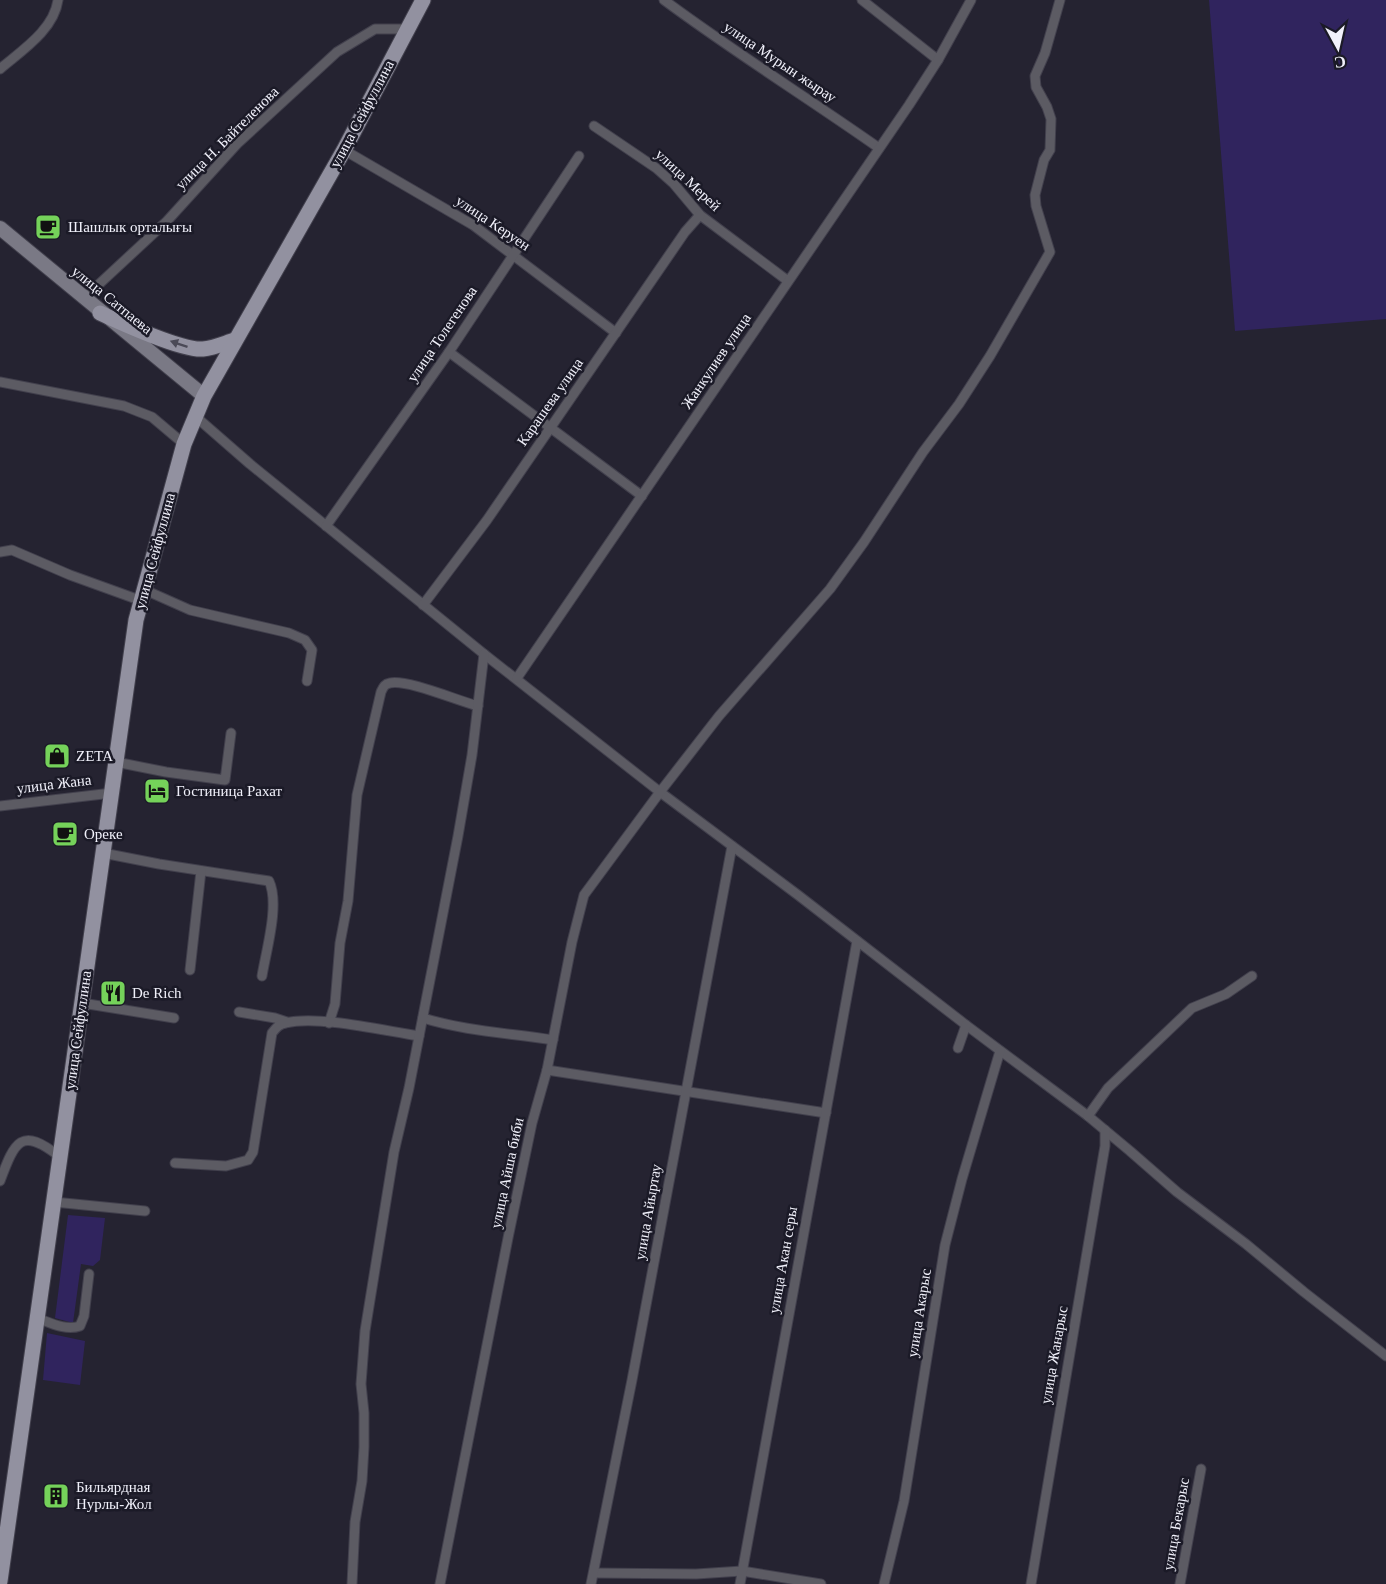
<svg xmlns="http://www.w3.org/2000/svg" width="1386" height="1584" font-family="'Times New Roman',serif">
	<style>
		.green { fill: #30245e }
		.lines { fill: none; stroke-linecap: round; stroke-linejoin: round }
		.street-casing { stroke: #42404d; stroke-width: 11 }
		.secondary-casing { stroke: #42404d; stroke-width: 16 }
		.primary-casing { stroke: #42404d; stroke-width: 17 }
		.street { stroke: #5c5b63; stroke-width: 9 }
		.secondary { stroke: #7a7985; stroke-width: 14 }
		.primary { stroke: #9291a0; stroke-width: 15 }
		.oneway { fill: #4b4a57 }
		.labels { text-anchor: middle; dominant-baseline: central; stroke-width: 5; stroke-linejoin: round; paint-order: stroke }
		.street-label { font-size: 15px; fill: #f1f1fb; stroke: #1b1a27 }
		.poi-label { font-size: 15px; fill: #f1f1fb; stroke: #1b1a27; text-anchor: start }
	</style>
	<rect width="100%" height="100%" fill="#252331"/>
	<g class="green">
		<polygon points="1209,0 1386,0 1386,319 1235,331"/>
		<polygon points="68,1215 105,1218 100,1260 93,1266 81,1264 73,1323 55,1318"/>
		<polygon points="47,1333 85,1341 80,1385 43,1380"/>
	</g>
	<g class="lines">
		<defs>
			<g id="street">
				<path d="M664 0C734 52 808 98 879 148"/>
				<polyline points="862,0 938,60"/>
				<path d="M0 69C21 51 54 30 58 0"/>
				<polyline points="594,126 656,168 674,184 700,215 788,281"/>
				<polyline points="344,150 473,225 616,333"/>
				<polyline points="83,299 167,221 237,144 337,52 375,29 406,29"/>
				<polyline points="449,352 642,496"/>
				<polyline points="0,382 124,406 152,417 184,444"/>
				<polyline points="195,416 250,464 484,654 660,792 798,895 966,1025 1088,1116 1130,1151 1177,1192 1246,1244 1304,1292 1386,1356"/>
				<polyline points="326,526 449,352 579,156"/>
				<polyline points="0,552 12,550 70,575 142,601"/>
				<polyline points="145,590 190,610 289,633 305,640 312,650 307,681"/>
				<polyline points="423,605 487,520 685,232 700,215"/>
				<polyline points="517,678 909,105 938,60 971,0"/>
				<polyline points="116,762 166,772 225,780 231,733"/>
				<polyline points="0,806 112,793"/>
				<path d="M103 853 159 864 269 881C280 904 266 951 262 976"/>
				<polyline points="190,970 201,871"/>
				<polyline points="82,1003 174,1018"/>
				<polyline points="239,1012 275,1018 287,1022"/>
				<path d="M423 1018C465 1031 509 1033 553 1040"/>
				<path d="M329 1023 335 1004 340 943 348 901 357 795 381 692C383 688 384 684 390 683 407 679 458 701 478 706"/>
				<polyline points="958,1048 966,1025"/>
				<polyline points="547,1070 826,1113"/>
				<polyline points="1088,1116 1108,1088 1192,1008 1226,994 1252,976"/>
				<path d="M175 1163 226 1166 248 1160 253 1152 272 1033C276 1028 279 1024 286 1023 318 1015 385 1031 419 1036"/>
				<path d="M0 1181C15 1141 21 1126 60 1157"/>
				<polyline points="54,1202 145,1211"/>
				<path d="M37 1318C51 1323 66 1331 80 1326L84 1316 89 1274"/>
				<polyline points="594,1573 696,1574 742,1571 821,1584"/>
				<polyline points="352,1584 355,1522 362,1481 364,1447 364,1413 361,1384 365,1331 394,1152 409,1088 458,836 472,755 484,654"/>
				<polyline points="440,1584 508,1238 532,1123 547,1070 572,942 584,895 660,792 719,716 830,589 864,542 923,452 959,404 990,356 1050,252 1036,206 1035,195 1044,160 1050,150 1051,119 1047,107 1036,87 1035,76 1045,53 1060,0"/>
				<polyline points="591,1584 632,1380 732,846"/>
				<polyline points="740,1584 857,941"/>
				<polyline points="884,1584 904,1501 945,1245 962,1179 1000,1051"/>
				<polyline points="1031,1584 1098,1187 1105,1146 1105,1130"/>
				<polyline points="1180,1584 1201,1469"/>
			</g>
			<polyline id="secondary" points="0,228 204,396"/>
			<g id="primary">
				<path d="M100 313C121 323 183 351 203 349 214 348 225 343 235 340"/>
				<polyline points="0,1581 136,620 184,444 204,396 344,150 423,0"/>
			</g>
		</defs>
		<use href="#street" class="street-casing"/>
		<use href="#secondary" class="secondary-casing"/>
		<use href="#primary" class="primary-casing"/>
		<use href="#street" class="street"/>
		<use href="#secondary" class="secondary"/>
		<use href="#primary" class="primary"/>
	</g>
	<defs><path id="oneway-solid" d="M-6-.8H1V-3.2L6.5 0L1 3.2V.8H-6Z" transform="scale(1.5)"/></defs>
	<use class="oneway" href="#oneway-solid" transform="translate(179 344) rotate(-161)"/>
	<defs>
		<symbol id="cafe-square" viewBox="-11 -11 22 22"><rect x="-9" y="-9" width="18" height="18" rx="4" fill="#75d25a" stroke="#1b1a27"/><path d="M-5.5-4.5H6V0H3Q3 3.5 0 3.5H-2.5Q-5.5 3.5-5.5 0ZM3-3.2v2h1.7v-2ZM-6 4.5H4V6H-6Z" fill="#111"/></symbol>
		<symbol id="shop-square" viewBox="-11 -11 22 22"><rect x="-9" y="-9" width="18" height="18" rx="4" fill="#75d25a" stroke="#1b1a27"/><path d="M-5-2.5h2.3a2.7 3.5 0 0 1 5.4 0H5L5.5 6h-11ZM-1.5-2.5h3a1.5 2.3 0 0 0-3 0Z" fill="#111"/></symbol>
		<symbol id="hotel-square" viewBox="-11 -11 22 22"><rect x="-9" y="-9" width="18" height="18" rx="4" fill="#75d25a" stroke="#1b1a27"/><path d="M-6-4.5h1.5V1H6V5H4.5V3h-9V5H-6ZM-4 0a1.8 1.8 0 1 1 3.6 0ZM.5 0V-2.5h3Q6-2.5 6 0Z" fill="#111"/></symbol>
		<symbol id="restaurant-square" viewBox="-11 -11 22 22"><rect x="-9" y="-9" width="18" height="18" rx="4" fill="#75d25a" stroke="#1b1a27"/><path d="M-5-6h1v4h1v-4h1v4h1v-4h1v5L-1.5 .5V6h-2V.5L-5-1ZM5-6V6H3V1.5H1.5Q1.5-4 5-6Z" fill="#111"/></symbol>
		<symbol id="building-square" viewBox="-11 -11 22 22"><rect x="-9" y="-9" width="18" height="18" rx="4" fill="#75d25a" stroke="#1b1a27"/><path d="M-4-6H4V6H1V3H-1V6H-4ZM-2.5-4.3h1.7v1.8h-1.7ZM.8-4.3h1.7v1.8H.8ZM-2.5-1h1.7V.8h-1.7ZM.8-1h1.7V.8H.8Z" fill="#111"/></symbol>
	</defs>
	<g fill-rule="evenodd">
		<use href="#cafe-square" x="33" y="212" width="30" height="30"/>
		<use href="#shop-square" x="42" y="741" width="30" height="30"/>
		<use href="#hotel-square" x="142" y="776" width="30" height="30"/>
		<use href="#cafe-square" x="50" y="819" width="30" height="30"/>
		<use href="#restaurant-square" x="98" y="978" width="30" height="30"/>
		<use href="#building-square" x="41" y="1481" width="30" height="30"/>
	</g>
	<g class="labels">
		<g class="street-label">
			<text transform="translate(780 62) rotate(34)">улица Мурын жырау</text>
			<text transform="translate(362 114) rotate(-62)">улица Сейфуллина</text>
			<text transform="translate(227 138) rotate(-45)">улица Н. Байтеленова</text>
			<text transform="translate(688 180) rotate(43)">улица Мерей</text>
			<text transform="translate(493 223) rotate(34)">улица Керуен</text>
			<text transform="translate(112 300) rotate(39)">улица Сатпаева</text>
			<text transform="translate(442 334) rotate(-56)">улица Толегенова</text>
			<text transform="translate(716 361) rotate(-56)">Жанкулиев улица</text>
			<text transform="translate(550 402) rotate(-55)">Карашева улица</text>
			<text transform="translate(155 551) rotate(-75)">улица Сейфуллина</text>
			<text transform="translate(54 784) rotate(-7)">улица Жана</text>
			<text transform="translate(78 1030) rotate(-82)">улица Сейфуллина</text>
			<text transform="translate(507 1173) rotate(-78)">улица Айша биби</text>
			<text transform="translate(648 1212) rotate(-80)">улица Айыртау</text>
			<text transform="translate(783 1260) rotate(-80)">улица Акан серы</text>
			<text transform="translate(919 1313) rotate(-81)">улица Акарыс</text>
			<text transform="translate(1054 1355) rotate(-80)">улица Жанарыс</text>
			<text transform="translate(1176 1524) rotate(-80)">улица Бекарыс</text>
		</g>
		<g class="poi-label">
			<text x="68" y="227">Шашлык орталығы</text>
			<text x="76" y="756">ZETA</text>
			<text x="176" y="791">Гостиница Рахат</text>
			<text x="84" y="834">Ореке</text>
			<text x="132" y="993">De Rich</text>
			<text x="76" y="1487">Бильярдная<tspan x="76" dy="17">Нурлы-Жол</tspan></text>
		</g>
	</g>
	<g transform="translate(1338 48) rotate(172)" stroke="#1b1a27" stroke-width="4.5" paint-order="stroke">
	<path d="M0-4.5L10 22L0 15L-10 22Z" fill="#f1f1fb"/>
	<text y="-9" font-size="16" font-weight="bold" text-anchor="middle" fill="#f1f1fb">С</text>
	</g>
</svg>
